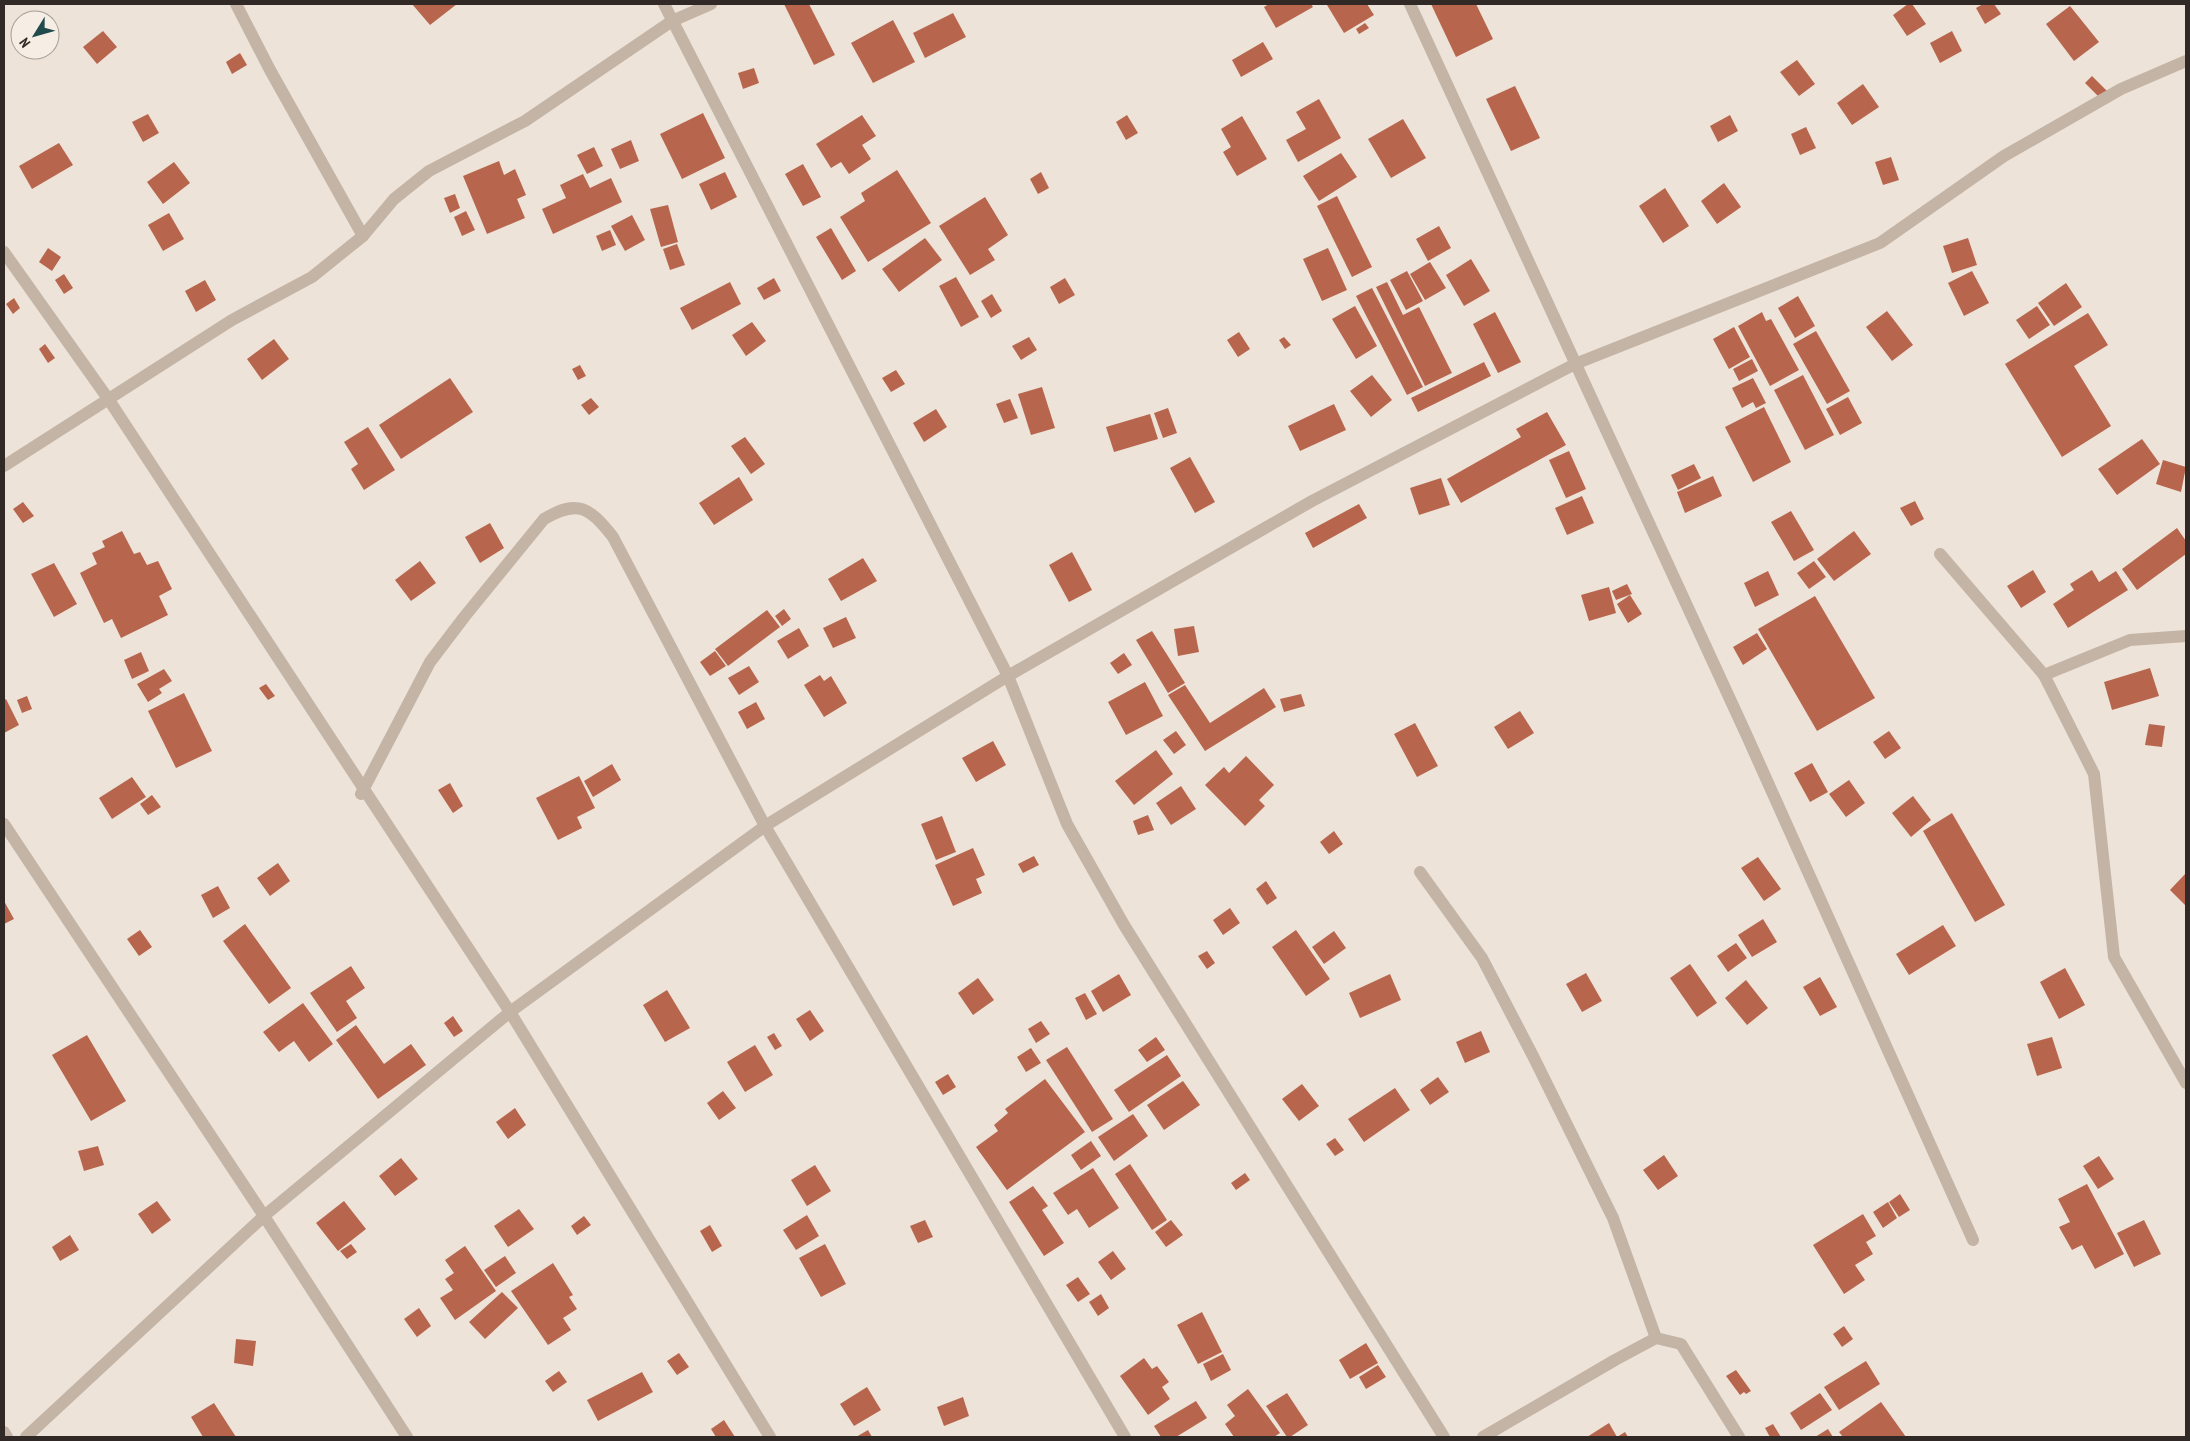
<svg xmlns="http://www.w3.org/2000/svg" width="2190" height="1441" font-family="'PT Sans Narrow',sans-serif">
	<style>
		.building { fill: #b7664d }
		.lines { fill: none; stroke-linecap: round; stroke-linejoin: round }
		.minor { stroke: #c4b4a6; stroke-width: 12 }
	</style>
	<rect width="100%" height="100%" fill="#ede3d9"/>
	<g class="building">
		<polygon points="412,4 457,4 430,25"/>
		<polygon points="784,4 809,4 835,55 814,65"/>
		<polygon points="1269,4 1311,4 1313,7 1276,28 1264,7"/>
		<polygon points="1329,4 1367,4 1374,15 1344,33 1327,5"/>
		<polygon points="1431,4 1476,4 1493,39 1456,57"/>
		<polygon points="1908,4 1912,4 1926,24 1907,36 1893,15"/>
		<polygon points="1983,4 1994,4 2001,14 1985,24 1976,8"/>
		<polygon points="2070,6 2099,42 2074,61 2046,24"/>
		<polygon points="953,13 966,37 925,58 913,33"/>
		<polygon points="893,20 915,62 873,83 851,43"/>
		<polygon points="1365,23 1369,28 1359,34 1356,29"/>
		<polygon points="103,31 117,47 97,64 83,47"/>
		<polygon points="1952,31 1962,51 1940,63 1930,43"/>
		<polygon points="1263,42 1273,59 1241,77 1232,60"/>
		<polygon points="240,53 247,65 232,74 226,62"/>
		<polygon points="1797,60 1815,84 1799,96 1780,72"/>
		<polygon points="754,68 759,83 743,89 738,73"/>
		<polygon points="2092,76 2107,91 2100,98 2085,83"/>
		<polygon points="1863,84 1879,107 1852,125 1837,103"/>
		<polygon points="1515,86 1540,138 1511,151 1486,99"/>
		<polygon points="1319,99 1341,138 1298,162 1286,140 1306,129 1296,112"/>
		<polygon points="703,113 725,158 682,179 660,134"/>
		<polygon points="148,114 159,133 143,142 132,122"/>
		<polygon points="862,115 876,136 862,145 871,159 849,174 841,162 831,168 816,144"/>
		<polygon points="1127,115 1138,133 1126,140 1116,122"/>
		<polygon points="1730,115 1738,131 1718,142 1710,126"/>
		<polygon points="1242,116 1267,159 1237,176 1223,152 1231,147 1221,129"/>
		<polygon points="1403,119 1426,158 1391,178 1368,139"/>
		<polygon points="1806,127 1816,148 1800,155 1791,134"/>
		<polygon points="631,140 639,161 620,169 611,149"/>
		<polygon points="59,143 73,165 32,189 19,166"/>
		<polygon points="594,147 603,166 587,174 577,155"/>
		<polygon points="1341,153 1357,177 1319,201 1303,176"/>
		<polygon points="1891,157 1899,180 1883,185 1875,162"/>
		<polygon points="499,161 504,175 515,169 526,195 517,199 525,218 487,234 463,176"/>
		<polygon points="174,162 190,183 163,204 147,182"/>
		<polygon points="803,164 821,197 803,206 785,174"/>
		<polygon points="897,170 931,223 868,262 840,217 865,201 861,193"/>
		<polygon points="725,172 737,197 711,210 699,184"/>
		<polygon points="1041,172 1049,188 1038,194 1030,179"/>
		<polygon points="583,174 590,188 611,178 622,202 553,234 542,209 566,198 560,185"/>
		<polygon points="1724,183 1741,207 1717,224 1701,201"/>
		<polygon points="1665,188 1689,226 1663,243 1639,206"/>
		<polygon points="455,194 460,208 450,213 444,198"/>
		<polygon points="1337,196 1372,267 1352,277 1317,206"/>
		<polygon points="985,197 1008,235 988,249 995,260 970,275 939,226"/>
		<polygon points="668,205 678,242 661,247 650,209"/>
		<polygon points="466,211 475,230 462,236 454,217"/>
		<polygon points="169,213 184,239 163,251 148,225"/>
		<polygon points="632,215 645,240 625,251 611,226"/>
		<polygon points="1439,226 1451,248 1428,261 1416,239"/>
		<polygon points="831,228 856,271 842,280 816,237"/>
		<polygon points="610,230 616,245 602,251 596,236"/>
		<polygon points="925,238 942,260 899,292 882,269"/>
		<polygon points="1968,238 1977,265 1952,273 1943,246"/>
		<polygon points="677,244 685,265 670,270 663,249"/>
		<polygon points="48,248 61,257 52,271 39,262"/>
		<polygon points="1328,248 1347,290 1322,301 1303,259"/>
		<polygon points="1471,259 1490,291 1464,306 1446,275"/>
		<polygon points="1430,262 1446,288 1425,300 1410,274"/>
		<polygon points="1407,271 1423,301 1406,310 1390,280"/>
		<polygon points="1972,271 1989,303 1964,316 1948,283"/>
		<polygon points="64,274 73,288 64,294 55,280"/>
		<polygon points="956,277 979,317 961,327 939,286"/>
		<polygon points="774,278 781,291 764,300 757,288"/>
		<polygon points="1065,278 1075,295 1059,304 1050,287"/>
		<polygon points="205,280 216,300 196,312 185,291"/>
		<polygon points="730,282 741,304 692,330 680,308"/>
		<polygon points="1387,282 1403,315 1419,307 1452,373 1425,386 1376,287"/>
		<polygon points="2066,283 2082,307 2054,326 2038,303"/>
		<polygon points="1372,288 1423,387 1407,395 1356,296"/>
		<polygon points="992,294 1002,311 991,318 981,301"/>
		<polygon points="1798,296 1815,326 1795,338 1778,308"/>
		<polygon points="14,298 20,308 13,314 6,304"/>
		<polygon points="1355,306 1377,346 1356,359 1332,319"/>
		<polygon points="2037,306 2050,325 2029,339 2016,320"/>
		<polygon points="1887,311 1913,345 1892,361 1866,327"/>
		<polygon points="1495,312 1521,362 1498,373 1473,324"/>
		<polygon points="1762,312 1766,321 1771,319 1799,370 1770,386 1738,326"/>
		<polygon points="2088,313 2108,345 2074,366 2111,426 2062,457 2005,364"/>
		<polygon points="752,322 766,341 746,356 732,335"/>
		<polygon points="1734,327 1750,357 1729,369 1713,339"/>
		<polygon points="1816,331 1850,391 1827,404 1793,344"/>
		<polygon points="1239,332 1250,349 1238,357 1227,340"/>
		<polygon points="1029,337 1037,350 1021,360 1012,346"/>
		<polygon points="1284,337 1291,345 1285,349 1279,340"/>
		<polygon points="274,339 289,359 262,380 247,359"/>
		<polygon points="45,344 55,358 48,363 39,349"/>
		<polygon points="1752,359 1758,371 1739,381 1733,369"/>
		<polygon points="1484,362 1491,376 1418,412 1411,398"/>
		<polygon points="580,365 586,376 578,380 572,369"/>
		<polygon points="896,370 905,384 891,392 882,378"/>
		<polygon points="1372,375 1392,400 1371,417 1350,391"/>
		<polygon points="1803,375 1834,435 1805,450 1774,390"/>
		<polygon points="450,378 473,412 401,459 379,425"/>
		<polygon points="1753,378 1766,403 1756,408 1753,402 1742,408 1732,388"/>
		<polygon points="1042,387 1055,428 1031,435 1018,394"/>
		<polygon points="1848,397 1862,423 1840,435 1826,409"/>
		<polygon points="591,398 599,407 589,415 581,405"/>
		<polygon points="1010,399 1018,418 1004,423 996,404"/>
		<polygon points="1334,404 1346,430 1300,451 1288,426"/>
		<polygon points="1764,407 1791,462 1753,482 1725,427"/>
		<polygon points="1168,408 1177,433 1163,438 1154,413"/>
		<polygon points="936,409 947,427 924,442 913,423"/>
		<polygon points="1547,412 1566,445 1461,503 1447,479 1521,437 1516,429"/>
		<polygon points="1150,414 1158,439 1114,452 1106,427"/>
		<polygon points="368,427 395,470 364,490 351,469 358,464 344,442"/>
		<polygon points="745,437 765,464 751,474 731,446"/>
		<polygon points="2142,439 2160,464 2117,495 2098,469"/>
		<polygon points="1569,451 1586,489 1566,498 1549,460"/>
		<polygon points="1190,457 1215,502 1195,513 1170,468"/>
		<polygon points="2163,460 2186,467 2181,492 2156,484"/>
		<polygon points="1694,464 1701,478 1678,490 1671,475"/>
		<polygon points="1713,476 1722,496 1685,513 1677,492"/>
		<polygon points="739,477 753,500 714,525 699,503"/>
		<polygon points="1441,478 1450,505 1419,515 1410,488"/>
		<polygon points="1582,496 1594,523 1567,535 1555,508"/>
		<polygon points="1915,501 1924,519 1911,526 1900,508"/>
		<polygon points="23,502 34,516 23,523 13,509"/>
		<polygon points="1359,504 1367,518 1313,548 1305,533"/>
		<polygon points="1791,511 1814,550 1794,561 1771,522"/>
		<polygon points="490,523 504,548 480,563 465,537"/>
		<polygon points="2177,528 2186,541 2186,554 2137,590 2122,569"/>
		<polygon points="122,531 134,554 140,552 147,565 158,561 172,589 159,596 168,615 121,638 112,619 104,623 80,573 97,564 92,553 105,547 102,541"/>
		<polygon points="1854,531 1871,554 1834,581 1817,559"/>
		<polygon points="1072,552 1092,590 1069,602 1049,565"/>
		<polygon points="863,558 877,581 841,601 828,579"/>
		<polygon points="420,561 436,583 411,601 395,580"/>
		<polygon points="1814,561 1826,577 1809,589 1797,573"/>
		<polygon points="54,563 77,604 54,617 31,574"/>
		<polygon points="2033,570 2046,592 2021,608 2007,586"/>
		<polygon points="2092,570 2099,582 2116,571 2128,590 2068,628 2053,604 2074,590 2070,584"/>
		<polygon points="1768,571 1779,595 1755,607 1744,583"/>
		<polygon points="1627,584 1632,594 1616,600 1612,591"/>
		<polygon points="1609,587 1616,613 1589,621 1581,595"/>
		<polygon points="1630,595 1642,614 1628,623 1617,604"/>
		<polygon points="1815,596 1875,698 1817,731 1758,629"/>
		<polygon points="784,609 791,619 782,626 775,616"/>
		<polygon points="767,610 780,627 728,666 715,649"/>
		<polygon points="846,617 856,638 833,648 823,628"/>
		<polygon points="1194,626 1199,652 1178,656 1174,629"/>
		<polygon points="799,628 809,646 788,659 777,641"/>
		<polygon points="1152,631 1185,683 1168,693 1136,640"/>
		<polygon points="1757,633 1767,649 1743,665 1733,647"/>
		<polygon points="715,651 726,666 710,676 700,662"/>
		<polygon points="141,652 149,671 132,679 124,660"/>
		<polygon points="1124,653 1132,665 1118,674 1110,663"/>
		<polygon points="749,666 759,682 739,695 728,678"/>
		<polygon points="2150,668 2159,696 2112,710 2104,682"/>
		<polygon points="164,669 172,681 159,689 162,693 148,702 137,684"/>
		<polygon points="820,675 824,681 831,676 847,703 824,717 804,685"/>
		<polygon points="1145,682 1163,716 1126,735 1108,702"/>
		<polygon points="266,684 275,696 268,700 259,688"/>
		<polygon points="1185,685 1210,723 1264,688 1276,707 1205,751 1168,695"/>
		<polygon points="184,693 212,751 176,768 148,711"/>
		<polygon points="1301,694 1305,706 1284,712 1280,699"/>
		<polygon points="27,696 32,709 22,713 17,700"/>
		<polygon points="6,699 19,725 4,733 4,700"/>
		<polygon points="756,702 765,719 747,729 738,712"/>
		<polygon points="1520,711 1534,733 1508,749 1494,727"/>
		<polygon points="1415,723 1438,766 1417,777 1394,734"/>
		<polygon points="2149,724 2165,726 2162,747 2145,745"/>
		<polygon points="1176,731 1186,745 1174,754 1163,740"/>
		<polygon points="1889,731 1901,748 1885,759 1873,742"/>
		<polygon points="993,741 1006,765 976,782 962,758"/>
		<polygon points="1156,750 1173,774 1134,805 1115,781"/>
		<polygon points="1246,756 1274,785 1259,800 1265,806 1245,826 1205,785 1224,767 1229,773"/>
		<polygon points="1812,763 1828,792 1810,802 1794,773"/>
		<polygon points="612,764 621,780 593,797 584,781"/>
		<polygon points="579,776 595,808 577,817 582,828 558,840 536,798"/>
		<polygon points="132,777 146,797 112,819 99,798"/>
		<polygon points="1849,780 1865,803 1846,817 1829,794"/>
		<polygon points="450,783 463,806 453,813 438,790"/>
		<polygon points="1181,786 1196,809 1171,825 1156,803"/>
		<polygon points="152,795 161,807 148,815 140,804"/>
		<polygon points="1913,796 1931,820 1911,837 1892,813"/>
		<polygon points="1952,813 2005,905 1975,922 1923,831"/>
		<polygon points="1148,815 1154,830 1138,835 1133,821"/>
		<polygon points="942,816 956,852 936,860 921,824"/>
		<polygon points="1334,831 1343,844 1329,854 1320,842"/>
		<polygon points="973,848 985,875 976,879 982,893 953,906 935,865"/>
		<polygon points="1034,856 1039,865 1023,873 1018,864"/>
		<polygon points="1758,857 1781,889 1764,901 1741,868"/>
		<polygon points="278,863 290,881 270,896 257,878"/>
		<polygon points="2186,873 2186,906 2170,890"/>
		<polygon points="1266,881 1277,898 1267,905 1256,889"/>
		<polygon points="218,886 230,908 213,918 201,895"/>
		<polygon points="4,901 14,919 4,924"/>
		<polygon points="1230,908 1240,923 1223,935 1213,920"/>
		<polygon points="1763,919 1777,942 1752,957 1738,935"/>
		<polygon points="245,924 291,988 269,1004 223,941"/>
		<polygon points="1943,925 1956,946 1909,975 1896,954"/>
		<polygon points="140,930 152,947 139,956 127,939"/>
		<polygon points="1296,930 1330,979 1306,996 1272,947"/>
		<polygon points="1334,931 1346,948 1324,964 1312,947"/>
		<polygon points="1736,943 1747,958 1728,972 1717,956"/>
		<polygon points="1207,951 1215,963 1207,969 1198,956"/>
		<polygon points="1690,964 1717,1003 1697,1017 1670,978"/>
		<polygon points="351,966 365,988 346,1001 357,1018 337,1032 310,993"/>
		<polygon points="2065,968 2085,1005 2059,1019 2040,982"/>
		<polygon points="1586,973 1602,1001 1582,1012 1566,984"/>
		<polygon points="1119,974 1131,995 1103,1012 1091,991"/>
		<polygon points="1390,974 1401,1000 1360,1018 1349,993"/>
		<polygon points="1820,977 1837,1007 1820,1016 1803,987"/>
		<polygon points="978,978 994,1000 973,1015 958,993"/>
		<polygon points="1746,980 1768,1008 1747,1025 1725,998"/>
		<polygon points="667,990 690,1028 665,1042 643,1005"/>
		<polygon points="1085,993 1097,1014 1086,1020 1075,998"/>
		<polygon points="303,1003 333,1044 309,1062 294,1041 279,1052 263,1032"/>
		<polygon points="810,1010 824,1031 810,1041 796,1019"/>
		<polygon points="453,1016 463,1031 454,1037 444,1023"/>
		<polygon points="1041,1021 1050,1034 1036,1043 1028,1029"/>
		<polygon points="356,1025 384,1064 411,1044 426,1065 378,1099 336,1040"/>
		<polygon points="1481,1031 1490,1052 1465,1063 1456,1042"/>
		<polygon points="774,1033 782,1046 775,1050 767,1037"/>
		<polygon points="87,1035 126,1101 91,1121 52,1055"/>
		<polygon points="1156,1037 1165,1050 1147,1062 1138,1050"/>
		<polygon points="2052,1037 2062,1068 2037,1076 2027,1044"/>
		<polygon points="755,1045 773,1075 745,1092 727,1062"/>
		<polygon points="1067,1047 1113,1119 1092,1132 1046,1060"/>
		<polygon points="1031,1048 1041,1063 1026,1072 1017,1057"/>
		<polygon points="1167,1055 1181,1076 1129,1112 1114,1090"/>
		<polygon points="948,1074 956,1087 943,1095 935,1082"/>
		<polygon points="1438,1077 1449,1092 1430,1105 1420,1090"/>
		<polygon points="1045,1079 1085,1132 1007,1190 976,1147 998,1131 994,1125 1008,1113 1005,1109"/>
		<polygon points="1183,1081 1200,1105 1164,1130 1147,1105"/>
		<polygon points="1302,1084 1319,1106 1299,1121 1282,1099"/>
		<polygon points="1395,1088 1410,1110 1364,1142 1348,1119"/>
		<polygon points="723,1091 736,1108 719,1120 707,1103"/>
		<polygon points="515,1108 526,1125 508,1139 496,1122"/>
		<polygon points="1133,1114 1148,1136 1114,1161 1098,1137"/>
		<polygon points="1335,1138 1344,1150 1335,1156 1326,1144"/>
		<polygon points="1091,1141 1101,1156 1081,1170 1071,1155"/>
		<polygon points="98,1146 104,1165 84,1171 78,1151"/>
		<polygon points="1664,1155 1678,1176 1658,1190 1643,1170"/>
		<polygon points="2099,1156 2114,1179 2098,1189 2083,1166"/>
		<polygon points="401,1158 418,1179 395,1196 379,1176"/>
		<polygon points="1130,1164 1167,1220 1152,1230 1115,1174"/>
		<polygon points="815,1165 831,1191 807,1206 791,1180"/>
		<polygon points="1093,1168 1119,1208 1089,1228 1077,1209 1068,1215 1053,1193"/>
		<polygon points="1245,1173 1250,1180 1236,1190 1231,1183"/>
		<polygon points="2087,1184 2124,1254 2095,1269 2082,1245 2072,1250 2059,1227 2070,1222 2058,1199"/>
		<polygon points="1033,1186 1048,1206 1042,1210 1064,1243 1044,1256 1009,1202"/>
		<polygon points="1900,1194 1910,1210 1899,1217 1889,1202"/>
		<polygon points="157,1201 171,1220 152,1234 138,1214"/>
		<polygon points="344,1201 366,1229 338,1251 316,1223"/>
		<polygon points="1888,1202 1897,1218 1883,1228 1873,1212"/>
		<polygon points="519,1209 534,1229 508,1247 494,1226"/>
		<polygon points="1863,1214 1876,1236 1866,1242 1873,1254 1855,1265 1865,1280 1844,1294 1813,1245"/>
		<polygon points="807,1215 819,1236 796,1250 783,1230"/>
		<polygon points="584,1216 591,1225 577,1235 571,1226"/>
		<polygon points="925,1220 933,1237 918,1243 910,1226"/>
		<polygon points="1171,1220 1183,1235 1166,1247 1155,1232"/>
		<polygon points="2144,1220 2161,1254 2134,1267 2117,1233"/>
		<polygon points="710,1225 722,1246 712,1252 700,1231"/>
		<polygon points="70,1235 79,1250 60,1261 52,1247"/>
		<polygon points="351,1244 357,1252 347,1259 340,1251"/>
		<polygon points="825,1244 846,1284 821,1297 799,1258"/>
		<polygon points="465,1246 496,1291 455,1320 440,1298 453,1290 445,1279 454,1273 445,1260"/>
		<polygon points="1113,1251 1126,1269 1111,1280 1098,1262"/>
		<polygon points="505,1256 516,1273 496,1287 484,1270"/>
		<polygon points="553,1263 573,1295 569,1297 577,1309 563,1318 571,1330 548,1345 511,1291"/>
		<polygon points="1078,1277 1090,1294 1078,1302 1066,1285"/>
		<polygon points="502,1292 518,1308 485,1339 469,1322"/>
		<polygon points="1101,1294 1109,1308 1098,1316 1089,1302"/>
		<polygon points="419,1308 431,1326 417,1337 404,1319"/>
		<polygon points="1202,1312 1222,1352 1198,1364 1177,1325"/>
		<polygon points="1844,1326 1853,1339 1842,1347 1833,1334"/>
		<polygon points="236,1339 256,1341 253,1366 234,1363"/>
		<polygon points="1366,1343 1378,1363 1350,1379 1339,1360"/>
		<polygon points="679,1353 689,1367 677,1375 667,1361"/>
		<polygon points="1223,1354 1231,1370 1211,1381 1203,1364"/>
		<polygon points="1144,1358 1152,1369 1157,1366 1169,1382 1162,1387 1170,1399 1148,1415 1120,1376"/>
		<polygon points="1866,1361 1880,1384 1839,1410 1824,1387"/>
		<polygon points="1378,1365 1386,1377 1366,1389 1359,1377"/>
		<polygon points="1736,1370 1751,1391 1746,1394 1744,1392 1740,1395 1726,1376"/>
		<polygon points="559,1371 567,1382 553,1392 545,1381"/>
		<polygon points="642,1372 653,1392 598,1421 587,1400"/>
		<polygon points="867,1387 881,1410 854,1426 840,1404"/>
		<polygon points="1248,1389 1280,1433 1274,1437 1234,1437 1225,1424 1235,1416 1227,1405"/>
		<polygon points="1287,1393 1308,1425 1290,1437 1287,1437 1266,1406"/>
		<polygon points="1820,1393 1832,1410 1801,1430 1790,1413"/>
		<polygon points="963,1397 969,1416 944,1426 937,1407"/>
		<polygon points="1196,1401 1207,1418 1176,1437 1161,1437 1154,1426"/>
		<polygon points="1881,1402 1906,1437 1843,1437 1839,1432"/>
		<polygon points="214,1403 236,1437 203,1437 191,1417"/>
		<polygon points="724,1420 735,1437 716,1437 711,1429"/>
		<polygon points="1609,1423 1617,1437 1625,1432 1628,1437 1587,1437"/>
		<polygon points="1773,1424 1781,1437 1770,1437 1765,1428"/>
		<polygon points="1828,1429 1833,1437 1815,1437"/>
		<polygon points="868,1430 872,1437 856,1437"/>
	</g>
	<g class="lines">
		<g class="minor">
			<polyline points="236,4 270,70 363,236"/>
			<polyline points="664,4 1008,676 1067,824 1124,925 1444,1437"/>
			<polyline points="1410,4 1747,736 1973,1240"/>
			<polyline points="4,252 109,400 510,1012 770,1437"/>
			<polyline points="4,466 232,320 312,277 363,236 394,199 429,171 525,121 672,21 711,4"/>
			<polyline points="1940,554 2044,675 2094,774 2114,957 2186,1083"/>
			<polyline points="2044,675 2130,640 2186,636"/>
			<path d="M361 794 430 662 465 616 544 519C578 499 589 507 613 537L765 826 1125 1437"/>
			<polyline points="4,824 264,1216 407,1437"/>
			<polyline points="1420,872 1482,958 1534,1058 1613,1218 1656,1338"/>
			<polyline points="4,1432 7,1437"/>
			<polyline points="26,1437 264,1216 510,1012 765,826 1008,676 1312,501 1575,364 1880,243 2004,156 2121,89 2186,61"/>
			<polyline points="1483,1437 1615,1360 1656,1338 1681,1344 1739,1437"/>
		</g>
	</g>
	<rect width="2190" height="1441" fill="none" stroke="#312926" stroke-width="10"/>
	<g transform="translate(35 35) rotate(233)"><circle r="24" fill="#f6eee4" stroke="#a79f98"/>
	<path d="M0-4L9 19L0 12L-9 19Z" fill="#214a4d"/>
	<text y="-8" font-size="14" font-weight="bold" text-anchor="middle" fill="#312926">N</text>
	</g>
</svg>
